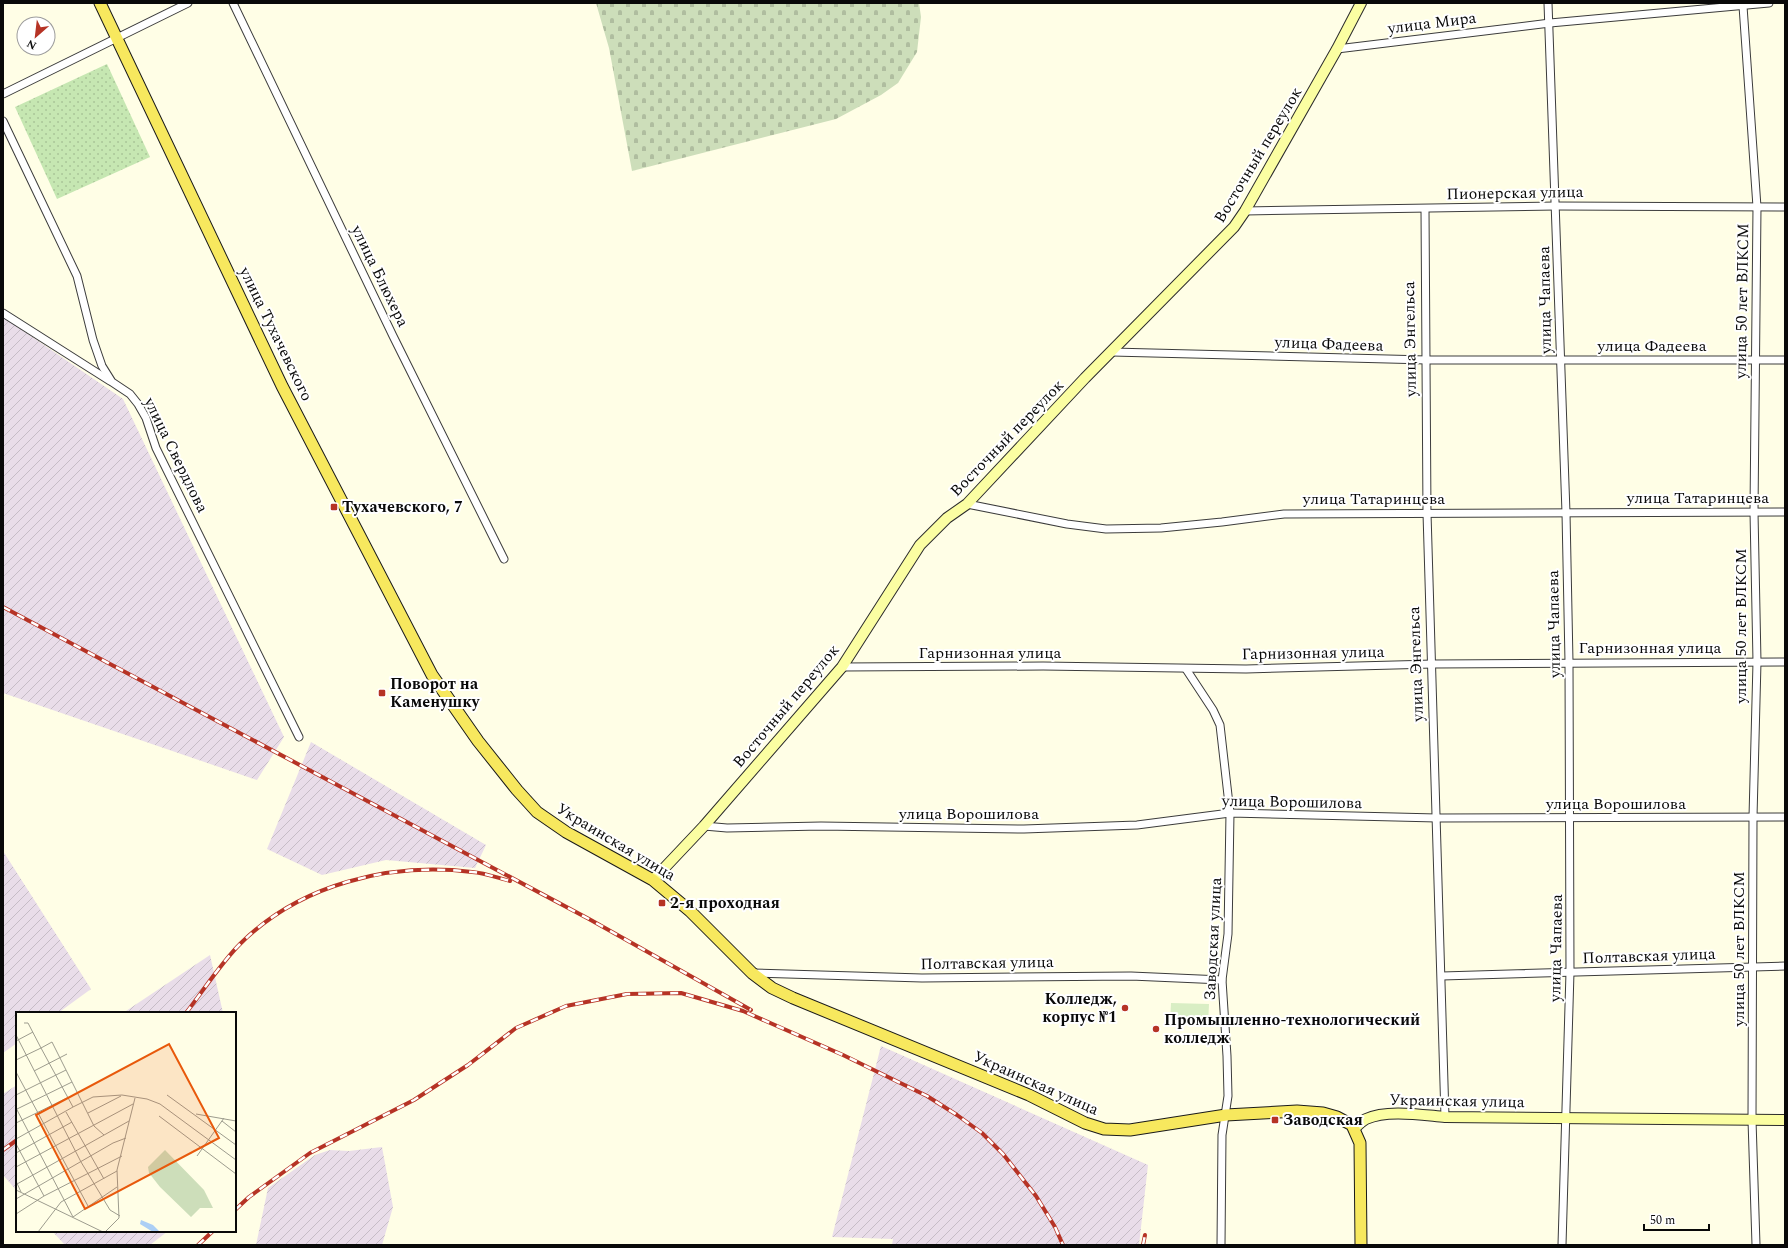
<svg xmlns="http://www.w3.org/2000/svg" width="1788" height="1248" font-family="Spectral,serif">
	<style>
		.industrial { fill: url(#industrial-furrows) }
		.cemetery { fill: url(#cemetery-stones) }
		.park { fill: url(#park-dots) }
		.pitch { fill: #d9eec4 }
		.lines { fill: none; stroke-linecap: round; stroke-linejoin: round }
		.street-casing { stroke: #3c3c3c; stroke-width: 9 }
		.secondary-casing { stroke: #2b2b2b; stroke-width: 12 }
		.primary-casing { stroke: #1a1a1a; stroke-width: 13 }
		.street { stroke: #fff; stroke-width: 7 }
		.secondary { stroke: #fbfea2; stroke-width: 10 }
		.primary { stroke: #f7e85e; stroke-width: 11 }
		.rail-casing { stroke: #b63325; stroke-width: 4 }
		.rail { stroke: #fff; stroke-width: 2.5; stroke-dasharray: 8; stroke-linecap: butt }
		.poi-dot { fill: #b63325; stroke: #fff; stroke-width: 1.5 }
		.labels { text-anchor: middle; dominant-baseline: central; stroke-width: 4; stroke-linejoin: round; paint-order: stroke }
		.street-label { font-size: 16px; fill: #090909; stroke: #fff }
		.poi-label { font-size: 16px; font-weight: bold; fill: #090909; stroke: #fff; text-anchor: start }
		.inset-road { fill: none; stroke: #9d9c8e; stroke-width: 1 }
		.view { fill: #e8590c; fill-opacity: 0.15; stroke: #e8590c; stroke-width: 2 }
		.inset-edge { fill: none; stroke: #090909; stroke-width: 2 }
	</style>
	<defs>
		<pattern id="industrial-furrows" width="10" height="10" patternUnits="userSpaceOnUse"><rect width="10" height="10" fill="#e9dde9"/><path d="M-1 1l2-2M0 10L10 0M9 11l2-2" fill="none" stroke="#c6bcc6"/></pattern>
		<pattern id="cemetery-stones" width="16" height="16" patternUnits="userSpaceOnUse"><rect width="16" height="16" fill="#cddeba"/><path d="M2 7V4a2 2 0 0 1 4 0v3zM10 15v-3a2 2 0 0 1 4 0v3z" fill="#afbd9f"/></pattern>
		<pattern id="park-dots" width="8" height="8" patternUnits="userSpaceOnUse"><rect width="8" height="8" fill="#c6e7b2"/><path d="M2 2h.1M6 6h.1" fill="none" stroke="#a9c598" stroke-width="1.8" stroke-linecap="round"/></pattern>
	</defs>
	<rect width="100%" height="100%" fill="#fffee6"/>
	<g class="industrial">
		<polygon points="3,317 123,399 284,737 257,780 3,693"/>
		<polygon points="311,742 486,845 475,868 386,860 322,875 267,849"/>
		<polygon points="3,851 91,989 58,1013 17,1013 17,1043 3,1053"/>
		<polygon points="210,955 223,1013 123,1013"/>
		<polygon points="881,1046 1148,1165 1139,1245 892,1245 893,1239 832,1237"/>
		<polygon points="17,1085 17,1191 3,1175 3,1094"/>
		<polygon points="382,1147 393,1207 382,1245 256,1245 268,1188 315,1155 330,1150 349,1151"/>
		<polygon points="52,1231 168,1231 150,1245 65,1245"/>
	</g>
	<polygon class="cemetery" points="596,3 919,3 921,17 917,52 898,83 881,95 836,119 632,171 609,48"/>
	<polygon class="park" points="107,64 150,157 57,199 15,107"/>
	<polygon class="pitch" points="1171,1003 1209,1004 1208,1025 1170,1024"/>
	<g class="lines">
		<defs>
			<g id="street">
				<polyline points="233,3 393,336 504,559"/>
				<polyline points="1548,3 1566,513 1569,662 1570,972 1562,1245"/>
				<polyline points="1743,6 1757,207 1754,512 1757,662 1753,817 1752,1120 1756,1245"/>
				<polyline points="1337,49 1550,23 1769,3"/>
				<polyline points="3,94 188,3"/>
				<polyline points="3,121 77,276 93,340 102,366 112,382 130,394 138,404 146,418 156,448 299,737"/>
				<polyline points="1425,209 1427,513 1445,1117"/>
				<polyline points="1245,211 1556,206 1785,207"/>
				<polyline points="3,313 110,381"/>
				<polyline points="1112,352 1427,360 1785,360"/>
				<polyline points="967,504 1067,524 1106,529 1161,528 1222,522 1284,514 1785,512"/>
				<polyline points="842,667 1043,666 1246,669 1433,664 1785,662"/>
				<polyline points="1186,669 1213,710 1220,725 1230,813 1228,934 1222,980 1227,1056 1228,1096 1222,1135 1221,1245"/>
				<polyline points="704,826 727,828 821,826 1024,829 1137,825 1230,813 1437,818 1785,817"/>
				<polyline points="752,973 922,978 1131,976 1222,980"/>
				<polyline points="1442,976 1785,966"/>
			</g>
			<g id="secondary">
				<polyline points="653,880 704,826 842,667 920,545 947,518 967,504 1085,378 1234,227 1245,211 1337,49 1361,3"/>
				<path d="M1354 1129C1358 1125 1362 1121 1366 1119 1387 1109 1422 1115 1445 1117L1785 1120"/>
			</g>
			<polyline id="primary" points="100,3 282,386 432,675 478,741 517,790 537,812 566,832 653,880 690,911 752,973 772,988 793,998 1029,1095 1085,1123 1104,1129 1130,1130 1226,1115 1297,1111 1323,1113 1337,1117 1352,1125 1360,1143 1361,1245"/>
		</defs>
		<use href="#street" class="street-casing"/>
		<use href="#secondary" class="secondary-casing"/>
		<use href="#primary" class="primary-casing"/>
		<use href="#street" class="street"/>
		<use href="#secondary" class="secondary"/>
		<use href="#primary" class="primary"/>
		<defs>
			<g id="rail">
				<polyline points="3,607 589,919 751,1010"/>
				<path d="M186 1013C203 991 221 963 240 944 300 884 390 862 472 872 485 873 498 878 510 881"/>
				<polyline points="3,1150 17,1140"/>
				<polyline points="235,1210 249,1197 310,1153 414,1100 468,1065 516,1028 566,1006 627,994 681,993 743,1011 843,1055 927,1096 957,1115 982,1133 1003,1154 1036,1196 1055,1227 1063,1245"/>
				<polyline points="198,1245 213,1231"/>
				<polyline points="1143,1245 1145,1235"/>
			</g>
		</defs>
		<use href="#rail" class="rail-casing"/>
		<use href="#rail" class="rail"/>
	</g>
	<g class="poi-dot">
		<rect x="330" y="503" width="8" height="8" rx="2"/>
		<rect x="378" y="689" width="8" height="8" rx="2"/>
		<rect x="658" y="899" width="8" height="8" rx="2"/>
		<circle cx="1125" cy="1008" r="4"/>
		<circle cx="1156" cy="1029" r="4"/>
		<rect x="1271" y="1116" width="8" height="8" rx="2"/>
	</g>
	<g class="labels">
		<g class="street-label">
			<text transform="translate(1432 23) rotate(-7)">улица Мира</text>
			<text transform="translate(1258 155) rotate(-59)">Восточный переулок</text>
			<text transform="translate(1515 193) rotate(-1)">Пионерская улица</text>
			<text transform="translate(380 276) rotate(64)">улица Блюхера</text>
			<text transform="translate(1545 300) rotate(-91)">улица Чапаева</text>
			<text transform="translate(1742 301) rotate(-89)">улица 50 лет ВЛКСМ</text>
			<text transform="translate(276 334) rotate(64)">улица Тухачевского</text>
			<text transform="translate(1410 339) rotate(-91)">улица Энгельса</text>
			<text transform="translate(1329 344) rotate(2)">улица Фадеева</text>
			<text x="1652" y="346">улица Фадеева</text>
			<text transform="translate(1007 438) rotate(-46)">Восточный переулок</text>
			<text transform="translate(176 455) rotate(64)">улица Свердлова</text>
			<text x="1698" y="498">улица Татаринцева</text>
			<text x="1374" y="499">улица Татаринцева</text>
			<text transform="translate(1554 624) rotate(-91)">улица Чапаева</text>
			<text transform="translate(1741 626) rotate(-90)">улица 50 лет ВЛКСМ</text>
			<text x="1650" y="648">Гарнизонная улица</text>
			<text x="990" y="653">Гарнизонная улица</text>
			<text transform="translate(1313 653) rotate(-1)">Гарнизонная улица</text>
			<text transform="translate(1416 664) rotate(-92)">улица Энгельса</text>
			<text transform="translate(786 706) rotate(-50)">Восточный переулок</text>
			<text transform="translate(1292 802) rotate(1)">улица Ворошилова</text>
			<text x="1616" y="804">улица Ворошилова</text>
			<text x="969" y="814">улица Ворошилова</text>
			<text transform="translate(616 842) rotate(31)">Украинская улица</text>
			<text transform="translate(1213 939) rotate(-87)">Заводская улица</text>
			<text transform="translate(1556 948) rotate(-89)">улица Чапаева</text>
			<text transform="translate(1739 949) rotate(-90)">улица 50 лет ВЛКСМ</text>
			<text transform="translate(1649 956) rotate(-2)">Полтавская улица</text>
			<text transform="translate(987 963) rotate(-1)">Полтавская улица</text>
			<text transform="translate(1036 1083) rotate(24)">Украинская улица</text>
			<text transform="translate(1457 1101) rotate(1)">Украинская улица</text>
		</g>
		<g class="poi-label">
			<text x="342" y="507">Тухачевского, 7</text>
			<text x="390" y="684">Поворот на<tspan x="390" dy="18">Каменушку</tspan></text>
			<text x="670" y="903">2-я проходная</text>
			<text x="1117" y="999" text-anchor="end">Колледж,<tspan x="1117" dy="18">корпус №1</tspan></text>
			<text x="1164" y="1020">Промышленно-технологический<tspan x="1164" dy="18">колледж</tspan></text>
			<text x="1283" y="1120">Заводская</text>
		</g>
	</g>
	<g transform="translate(16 1012)">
		<rect width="220" height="220" fill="#fffee6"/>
		<path d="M149 138 188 178 197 196H184L175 205 144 175 133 161 132 155Z" fill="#cddeba"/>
		<path d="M125 208 137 213 144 220H137L124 212Z" fill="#accff5"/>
		<path class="inset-road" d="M8 11H12L25 36 36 30 78 114 88 123M0 23 65 150 94 198 104 204M0 29 17 20M0 48 25 36 57 95 77 85 106 83 131 87 144 92 220 148M18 59 51 42M0 60 72 194M0 83 50 58M151 83 220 133M0 96 57 205 101 175M1 97 56 70M50 100 88 167M72 101 105 84M180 102 220 109M143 104 220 162M206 109 220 120M0 111 51 86M0 127 57 95M0 132 28 184M0 141 56 110M181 144 208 106M0 155 117 92M0 169 5 180M1 172 113 109M0 178 87 220M0 187 97 131 110 126M0 202 28 184 106 144M22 220 45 190 101 159M89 220 103 206 101 158 119 86"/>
		<path class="view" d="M153 32 203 126 69 197 20 103Z"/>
		<rect width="220" height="220" class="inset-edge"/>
	</g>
	<rect width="1788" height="1248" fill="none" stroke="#090909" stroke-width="8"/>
	<g transform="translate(36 36) rotate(208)"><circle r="19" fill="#ffffff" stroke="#9d9d9d"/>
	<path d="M0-3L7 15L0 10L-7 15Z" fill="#b63325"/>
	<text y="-6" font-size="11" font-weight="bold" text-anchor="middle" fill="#090909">N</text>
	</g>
	<path d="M1644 1224v6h65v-6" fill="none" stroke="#090909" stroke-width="2"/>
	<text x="1650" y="1224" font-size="12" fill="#090909" stroke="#ffffff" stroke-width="3" paint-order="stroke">50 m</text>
</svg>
